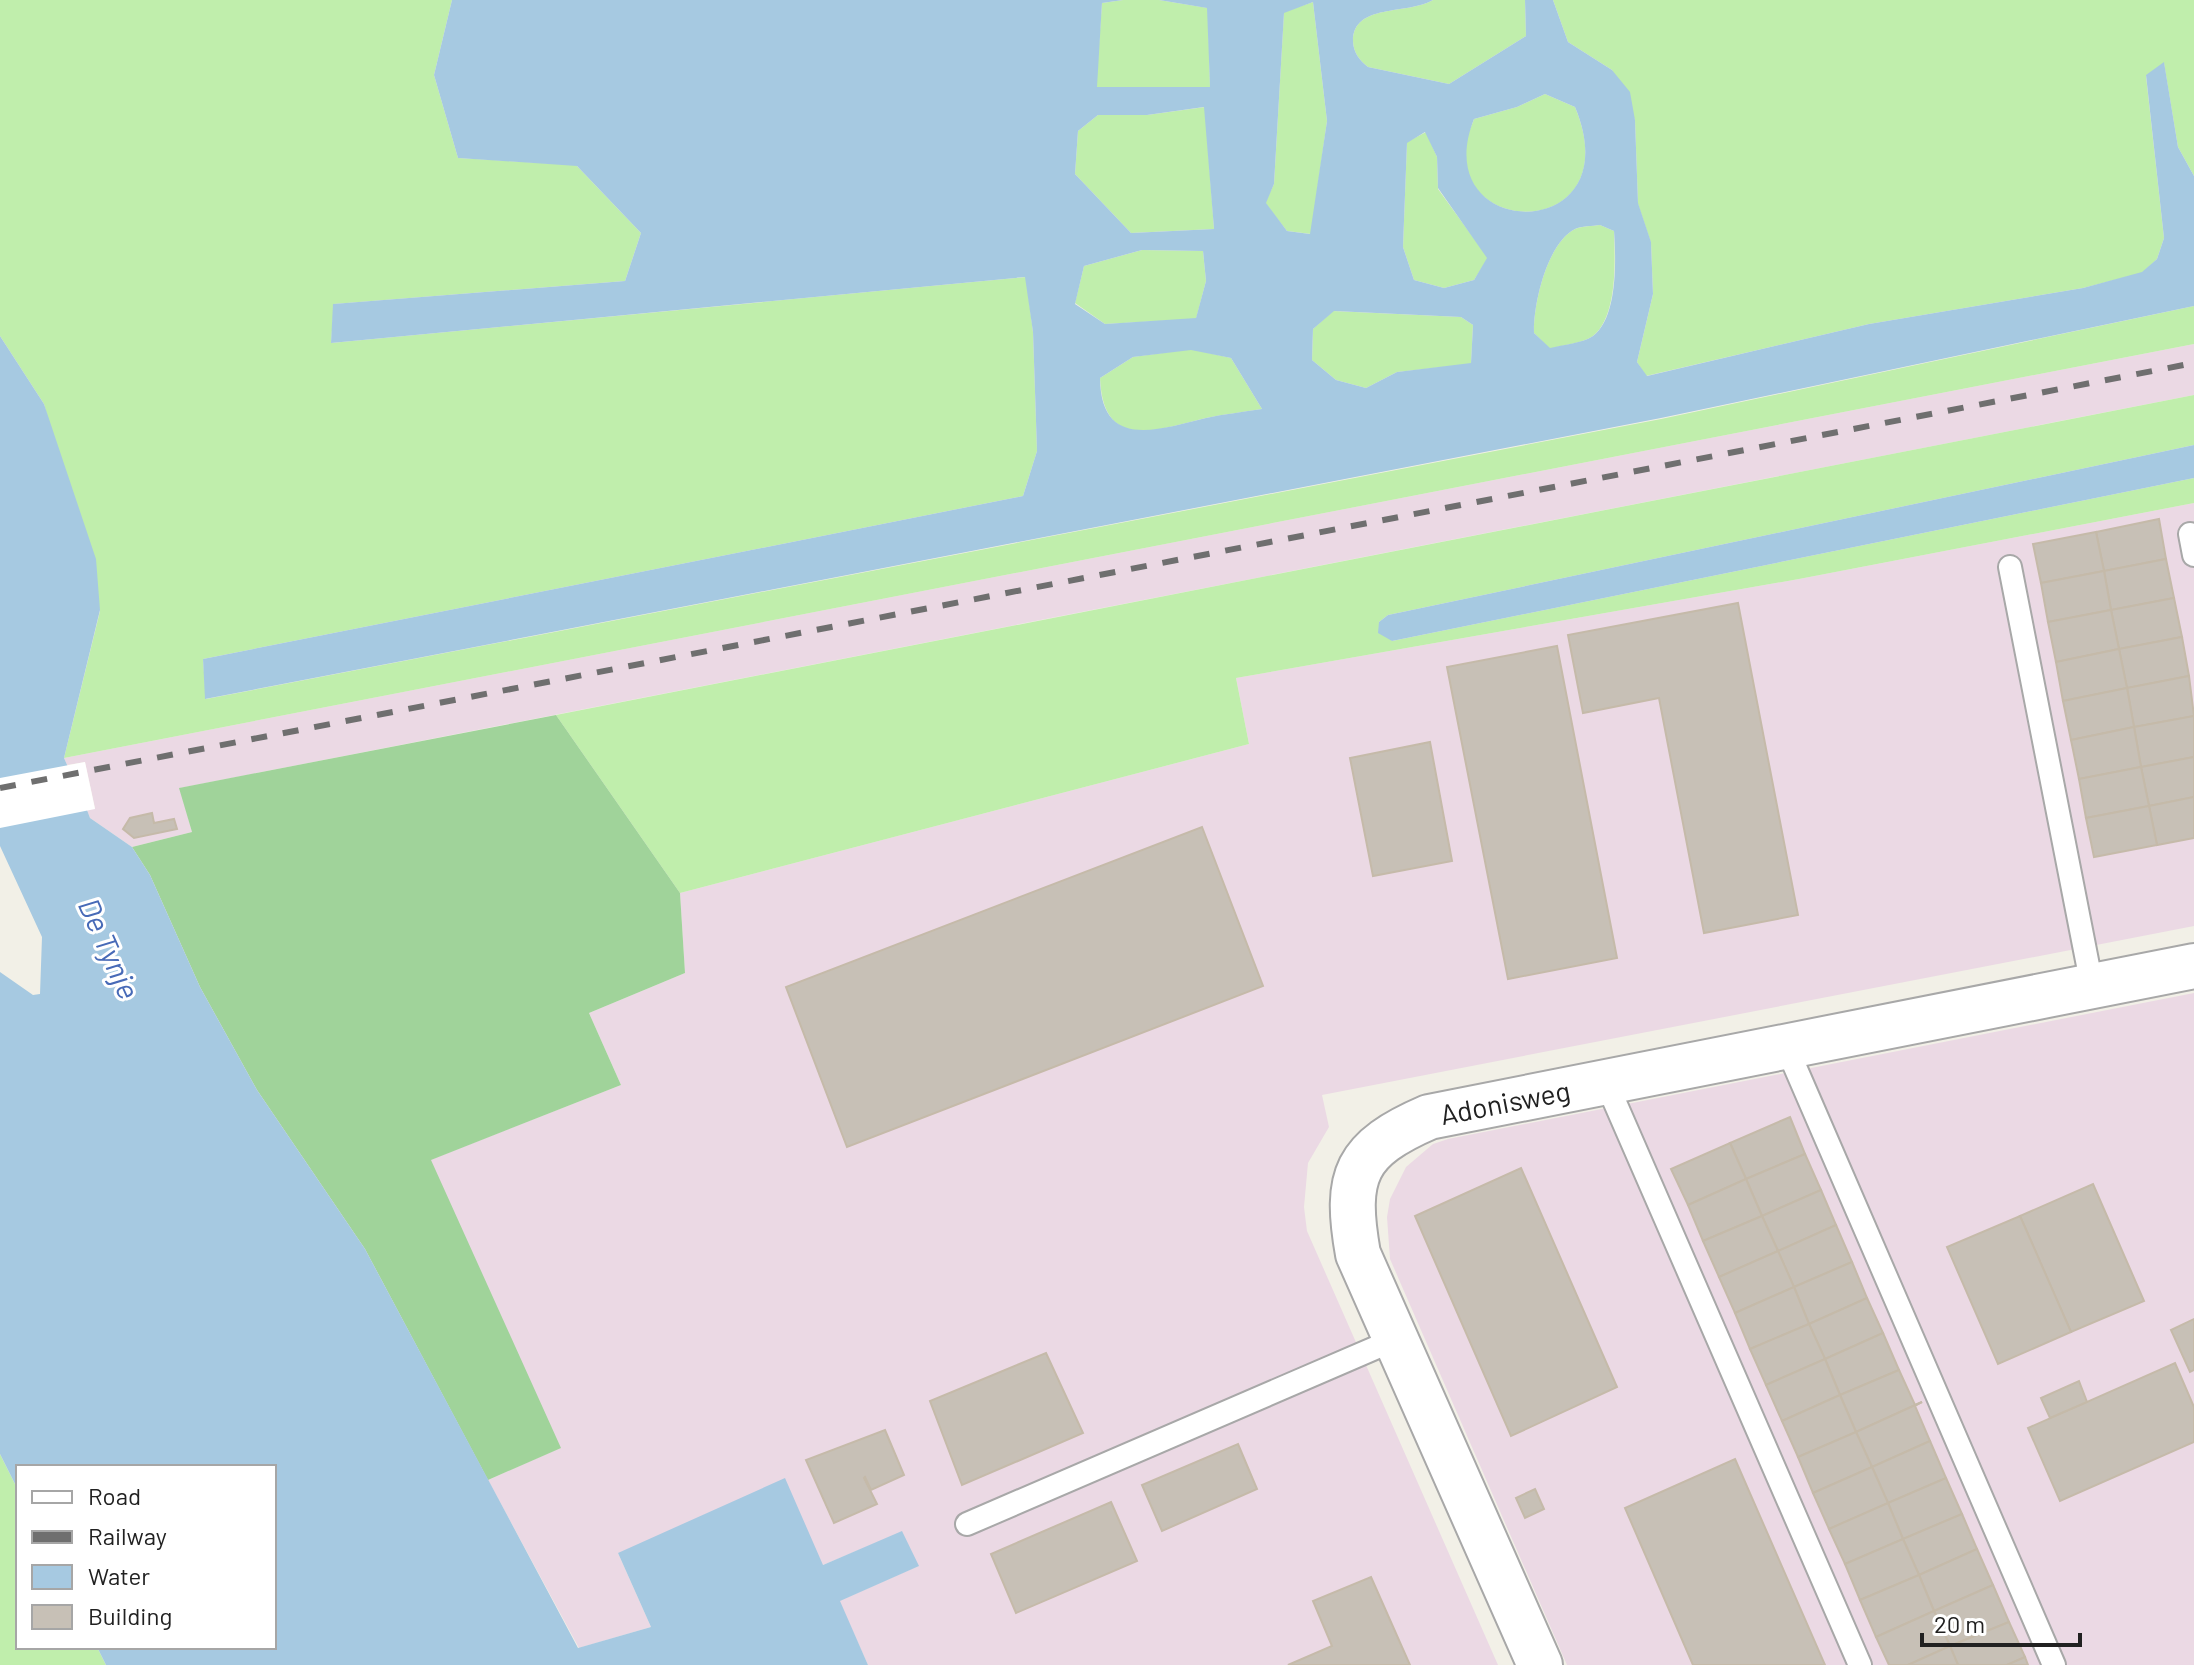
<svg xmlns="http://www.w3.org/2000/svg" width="2194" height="1665" font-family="Barlow,sans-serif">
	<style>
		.industrial { fill: #ebd9e4 }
		.grass { fill: #c0eeac }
		.forest { fill: #a0d39a }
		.water { fill: #a6c9e1; fill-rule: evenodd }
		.pier { fill: #fff }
		.building { fill: #c7c0b6; stroke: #c5baa9; stroke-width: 2 }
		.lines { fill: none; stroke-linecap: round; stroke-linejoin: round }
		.lane-casing { stroke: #a8a8a8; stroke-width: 26 }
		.street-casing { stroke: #a8a8a8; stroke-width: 48 }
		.lane { stroke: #fff; stroke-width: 22 }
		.street { stroke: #fff; stroke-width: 44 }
		.rail { stroke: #6f6f6f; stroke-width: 6; stroke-dasharray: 16 16; stroke-linecap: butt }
		.labels { text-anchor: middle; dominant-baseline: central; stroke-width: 6; stroke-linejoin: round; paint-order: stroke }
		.street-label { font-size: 28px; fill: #212121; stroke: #fff }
		.water-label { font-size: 30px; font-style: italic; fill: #476ab7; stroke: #fff }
	</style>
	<rect width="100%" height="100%" fill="#f2f0e7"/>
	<g class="industrial">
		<polygon points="2194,344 2194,395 180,788 192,832 132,847 90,818 87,810 95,808 85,762 67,765 64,758"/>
		<polygon points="2194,503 2194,926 1322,1095 1329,1127 1308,1163 1304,1207 1307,1231 1498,1665 868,1665 839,1601 918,1566 902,1532 823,1565 618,1553 651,1627 579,1648 488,1480 560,1448 430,1160 621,1085 589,1013 685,973 680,893 1249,744 1236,678 1799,579"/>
		<polygon points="2194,993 2194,1665 1567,1665 1390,1259 1387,1217 1390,1199 1406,1167 1433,1144 1448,1139"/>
	</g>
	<g class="grass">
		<polygon points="0,0 452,0 434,75 458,158 576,165 641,233 625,281 334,304 331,343 1026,277 1033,332 1037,451 1023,496 203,659 206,699 1661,419 2194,306 2194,344 64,758 100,611 44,404 0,336"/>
		<polygon points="1123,0 1159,0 1208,8 1210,87 1096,87 1102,3"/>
		<path d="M1433 0H1525L1526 36 1449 84 1368 67C1360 61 1353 52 1353 41 1353 3 1408 15 1433 0Z"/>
		<polygon points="1553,0 2194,0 2194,176 2178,147 2164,63 2146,76 2164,238 2157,259 2142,273 2083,288 1869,324 1646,376 1637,362 1653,294 1651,243 1638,204 1635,120 1612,70 1568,42"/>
		<polygon points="1313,2 1327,121 1311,234 1287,231 1265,203 1274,184 1284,12"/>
		<path d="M1545 94 1575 107C1628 234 1461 243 1464 148 1465 139 1471 128 1474 119L1517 107Z"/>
		<polygon points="1205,107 1214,229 1131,233 1075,174 1078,131 1098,115 1147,115"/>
		<polygon points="1426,132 1437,157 1438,189 1488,258 1474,280 1444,288 1414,280 1403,247 1407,142"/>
		<path d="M1600 225 1614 231C1615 259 1618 316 1593 336 1583 343 1562 345 1550 349L1534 333C1533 305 1547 243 1575 229 1582 226 1593 226 1600 225Z"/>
		<polygon points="1142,250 1203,251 1206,281 1196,319 1105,324 1075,303 1084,266"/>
		<polygon points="1333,311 1461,317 1473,325 1471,364 1397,372 1366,388 1336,380 1312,360 1313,329"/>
		<path d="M1191 349 1231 358 1262 409C1244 412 1225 414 1206 418 1156 430 1103 452 1100 378L1133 357Z"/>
		<polygon points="2194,395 2194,445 1388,615 1379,622 1392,641 2194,478 2194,503 1799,579 1236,678 1249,744 680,893 556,715"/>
		<polygon points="0,1454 18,1490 18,1647 97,1647 106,1665 0,1665"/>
	</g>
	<polygon class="forest" points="556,715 680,893 685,973 589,1013 621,1085 431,1160 561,1448 488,1480 365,1249 257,1090 200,987 150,875 132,847 192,832 179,788"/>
	<g class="water">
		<path d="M452 0H1123L1102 3 1097 87H1210L1207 8 1159 0H1433C1408 15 1353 3 1353 41 1353 52 1360 61 1368 67L1449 84 1526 36 1525 0H1553L1568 42 1612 70 1630 92 1635 120 1638 203 1651 242 1653 294 1637 362 1647 376 1869 324 2083 288 2142 272 2157 259 2164 238 2146 75 2164 62 2178 147 2194 176V306L1661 418 205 699 203 659 1023 496 1037 451 1033 332 1025 277 331 343 333 304 625 281 641 233 577 166 458 158 434 75ZM1313 2 1327 121 1310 234 1287 231 1266 203 1274 184 1284 13ZM1545 94 1575 107C1633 246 1425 243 1474 119L1517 107ZM1204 107 1214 229 1131 233 1075 174 1078 131 1098 115H1147ZM1425 132 1437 157 1438 188 1487 258 1474 280 1444 288 1414 280 1403 247 1407 143ZM1600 225 1614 231C1616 259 1618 317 1593 336 1583 343 1562 345 1550 348L1534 333C1533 305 1547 243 1575 229 1581 226 1593 226 1600 225ZM1142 250 1203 251 1206 281 1196 318 1105 324 1075 304 1084 266ZM1334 311 1461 317 1473 325 1471 363 1397 372 1366 388 1336 380 1312 360 1313 329ZM1191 350 1231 358 1262 409C1243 412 1224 414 1206 418 1157 430 1101 450 1100 378L1133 357Z"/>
		<polygon points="0,336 44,404 96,559 100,610 64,758 87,810 90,818 132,847 150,875 200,987 257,1090 365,1249 578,1648 651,1627 618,1553 785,1478 823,1565 902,1531 919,1566 840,1601 868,1665 106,1665 97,1647 274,1647 274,1467 18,1467 18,1490 0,1454 0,972 33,995 40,994 42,937 0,846"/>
		<polygon points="2194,445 2194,478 1392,641 1378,633 1379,622 1388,615"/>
	</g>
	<polygon class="pier" points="85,762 95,809 0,828 0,778"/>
	<g class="building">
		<polygon points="2159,519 2166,559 2104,571 2096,532"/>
		<polygon points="2096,532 2104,571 2041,583 2033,544"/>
		<polygon points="2166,559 2174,598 2111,610 2104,571"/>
		<polygon points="2104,571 2111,610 2048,622 2041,583"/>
		<polygon points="2174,598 2182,637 2119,649 2111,610"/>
		<polygon points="1738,603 1798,915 1704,933 1659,698 1583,713 1568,635"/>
		<polygon points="2111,610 2119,649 2056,662 2048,622"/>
		<polygon points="2182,637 2189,676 2127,688 2119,649"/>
		<polygon points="1557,646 1617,958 1508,979 1447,667"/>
		<polygon points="2119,649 2127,688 2063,701 2056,662"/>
		<polygon points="2189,676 2194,716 2134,727 2127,688"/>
		<polygon points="2127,688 2134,727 2071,740 2063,701"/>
		<polygon points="2194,716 2194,757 2141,767 2134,727"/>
		<polygon points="2134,727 2141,767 2079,779 2071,740"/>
		<polygon points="1430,742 1452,861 1373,876 1350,758"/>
		<polygon points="2194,757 2194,797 2149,806 2141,767"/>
		<polygon points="2141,767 2149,806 2086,818 2079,779"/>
		<polygon points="2194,797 2194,838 2157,845 2149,806"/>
		<polygon points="2149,806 2157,845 2094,857 2086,818"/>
		<polygon points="152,813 154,823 174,819 177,829 134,838 123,829 130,818"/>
		<polygon points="1202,827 1263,986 847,1147 786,987"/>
		<polygon points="1790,1117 1805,1154 1746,1179 1730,1143"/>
		<polygon points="1730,1143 1746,1179 1688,1205 1671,1169"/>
		<polygon points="1805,1154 1821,1190 1762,1216 1746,1179"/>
		<polygon points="1521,1168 1617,1387 1511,1436 1415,1216"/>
		<polygon points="1746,1179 1762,1216 1703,1241 1688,1205"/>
		<polygon points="2093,1184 2144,1301 2071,1332 2020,1216"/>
		<polygon points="1821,1190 1836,1225 1778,1251 1762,1216"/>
		<polygon points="1762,1216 1778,1251 1719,1277 1703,1241"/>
		<polygon points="2020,1216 2071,1332 1998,1364 1947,1247"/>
		<polygon points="1836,1225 1852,1262 1794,1287 1778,1251"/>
		<polygon points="1778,1251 1794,1287 1735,1313 1719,1277"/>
		<polygon points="1852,1262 1867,1298 1809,1324 1794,1287"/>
		<polygon points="1794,1287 1809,1324 1750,1349 1735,1313"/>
		<polygon points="1867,1298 1883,1333 1825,1359 1809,1324"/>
		<polygon points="2194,1319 2194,1370 2190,1372 2171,1330"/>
		<polygon points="1809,1324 1825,1359 1766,1385 1750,1349"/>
		<polygon points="1883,1333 1899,1370 1840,1395 1825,1359"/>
		<polygon points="1046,1353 1083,1433 962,1485 930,1401"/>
		<polygon points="1825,1359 1840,1395 1782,1421 1766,1385"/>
		<polygon points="2175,1363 2194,1407 2194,1442 2060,1501 2028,1428"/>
		<polygon points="1899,1370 1915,1405 1922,1402 1856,1432 1840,1395"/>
		<polygon points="2079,1381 2087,1402 2050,1418 2041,1398"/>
		<polygon points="1840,1395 1856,1432 1798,1457 1782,1421"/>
		<polygon points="1922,1402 1915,1406 1930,1441 1872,1467 1856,1432"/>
		<polygon points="885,1430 904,1475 871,1490 865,1477 864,1478 877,1504 834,1523 806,1460"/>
		<polygon points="1856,1432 1872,1467 1813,1493 1798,1457"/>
		<polygon points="1930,1441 1946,1478 1888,1503 1872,1467"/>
		<polygon points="1238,1444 1257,1489 1162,1531 1142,1485"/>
		<polygon points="1735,1459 1825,1665 1693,1665 1625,1508"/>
		<polygon points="1872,1467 1888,1503 1829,1529 1813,1493"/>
		<polygon points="1946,1478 1962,1514 1903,1539 1888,1503"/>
		<polygon points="1535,1489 1544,1509 1525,1518 1516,1498"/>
		<polygon points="1111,1502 1137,1561 1016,1613 991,1554"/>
		<polygon points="1888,1503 1903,1539 1845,1564 1829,1529"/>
		<polygon points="1962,1514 1977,1549 1919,1575 1903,1539"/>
		<polygon points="1903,1539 1919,1575 1860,1600 1845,1564"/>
		<polygon points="1977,1549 1993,1585 1934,1611 1919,1575"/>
		<polygon points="1919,1575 1934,1611 1876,1637 1860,1600"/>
		<polygon points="1371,1577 1410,1665 1288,1665 1332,1646 1313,1601"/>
		<polygon points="1993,1585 2009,1622 1950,1646 1934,1611"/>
		<polygon points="1934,1611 1950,1646 1908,1665 1889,1665 1876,1637"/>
		<polygon points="2009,1622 2025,1657 2007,1665 1958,1665 1950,1646"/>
		<polygon points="1950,1646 1958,1665 1908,1665"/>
		<polygon points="2025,1657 2028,1665 2007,1665"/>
	</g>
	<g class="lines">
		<defs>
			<g id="lane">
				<polyline points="2190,534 2194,555"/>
				<polyline points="2010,567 2092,986"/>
				<polyline points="1786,1046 2054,1665"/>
				<polyline points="1606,1082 1860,1665"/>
				<polyline points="967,1524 1396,1339"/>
			</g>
			<path id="street" d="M1540 1665 1358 1254C1344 1175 1355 1149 1429 1117L2194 966"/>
		</defs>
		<use href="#lane" class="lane-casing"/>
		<use href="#street" class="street-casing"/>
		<use href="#lane" class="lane"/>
		<use href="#street" class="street"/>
		<polyline class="rail" points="0,788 2194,363"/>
	</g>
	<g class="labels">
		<g class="street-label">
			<text transform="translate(1505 1102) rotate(-11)">Adonisweg</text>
		</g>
		<g class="water-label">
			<text transform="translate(110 948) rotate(66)">De Tynje</text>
		</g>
	</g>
	<rect x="16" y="1465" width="260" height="184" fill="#ffffff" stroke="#a6a6a6" stroke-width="2"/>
	<rect x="32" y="1491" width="40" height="12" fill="#ffffff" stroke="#a6a6a6" stroke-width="2"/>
	<text x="88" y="1505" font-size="24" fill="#212121">Road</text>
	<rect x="32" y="1531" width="40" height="12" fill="#6f6f6f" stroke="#a6a6a6" stroke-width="2"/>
	<text x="88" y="1545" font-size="24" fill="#212121">Railway</text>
	<rect x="32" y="1565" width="40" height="24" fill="#a6c9e1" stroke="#a6a6a6" stroke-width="2"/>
	<text x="88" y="1585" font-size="24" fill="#212121">Water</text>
	<rect x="32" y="1605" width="40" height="24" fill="#c7c0b6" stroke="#a6a6a6" stroke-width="2"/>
	<text x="88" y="1625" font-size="24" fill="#212121">Building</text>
	<path d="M1922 1633v12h158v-12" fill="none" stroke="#212121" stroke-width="4"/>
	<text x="1934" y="1633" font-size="24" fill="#212121" stroke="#ffffff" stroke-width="6" paint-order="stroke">20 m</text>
</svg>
